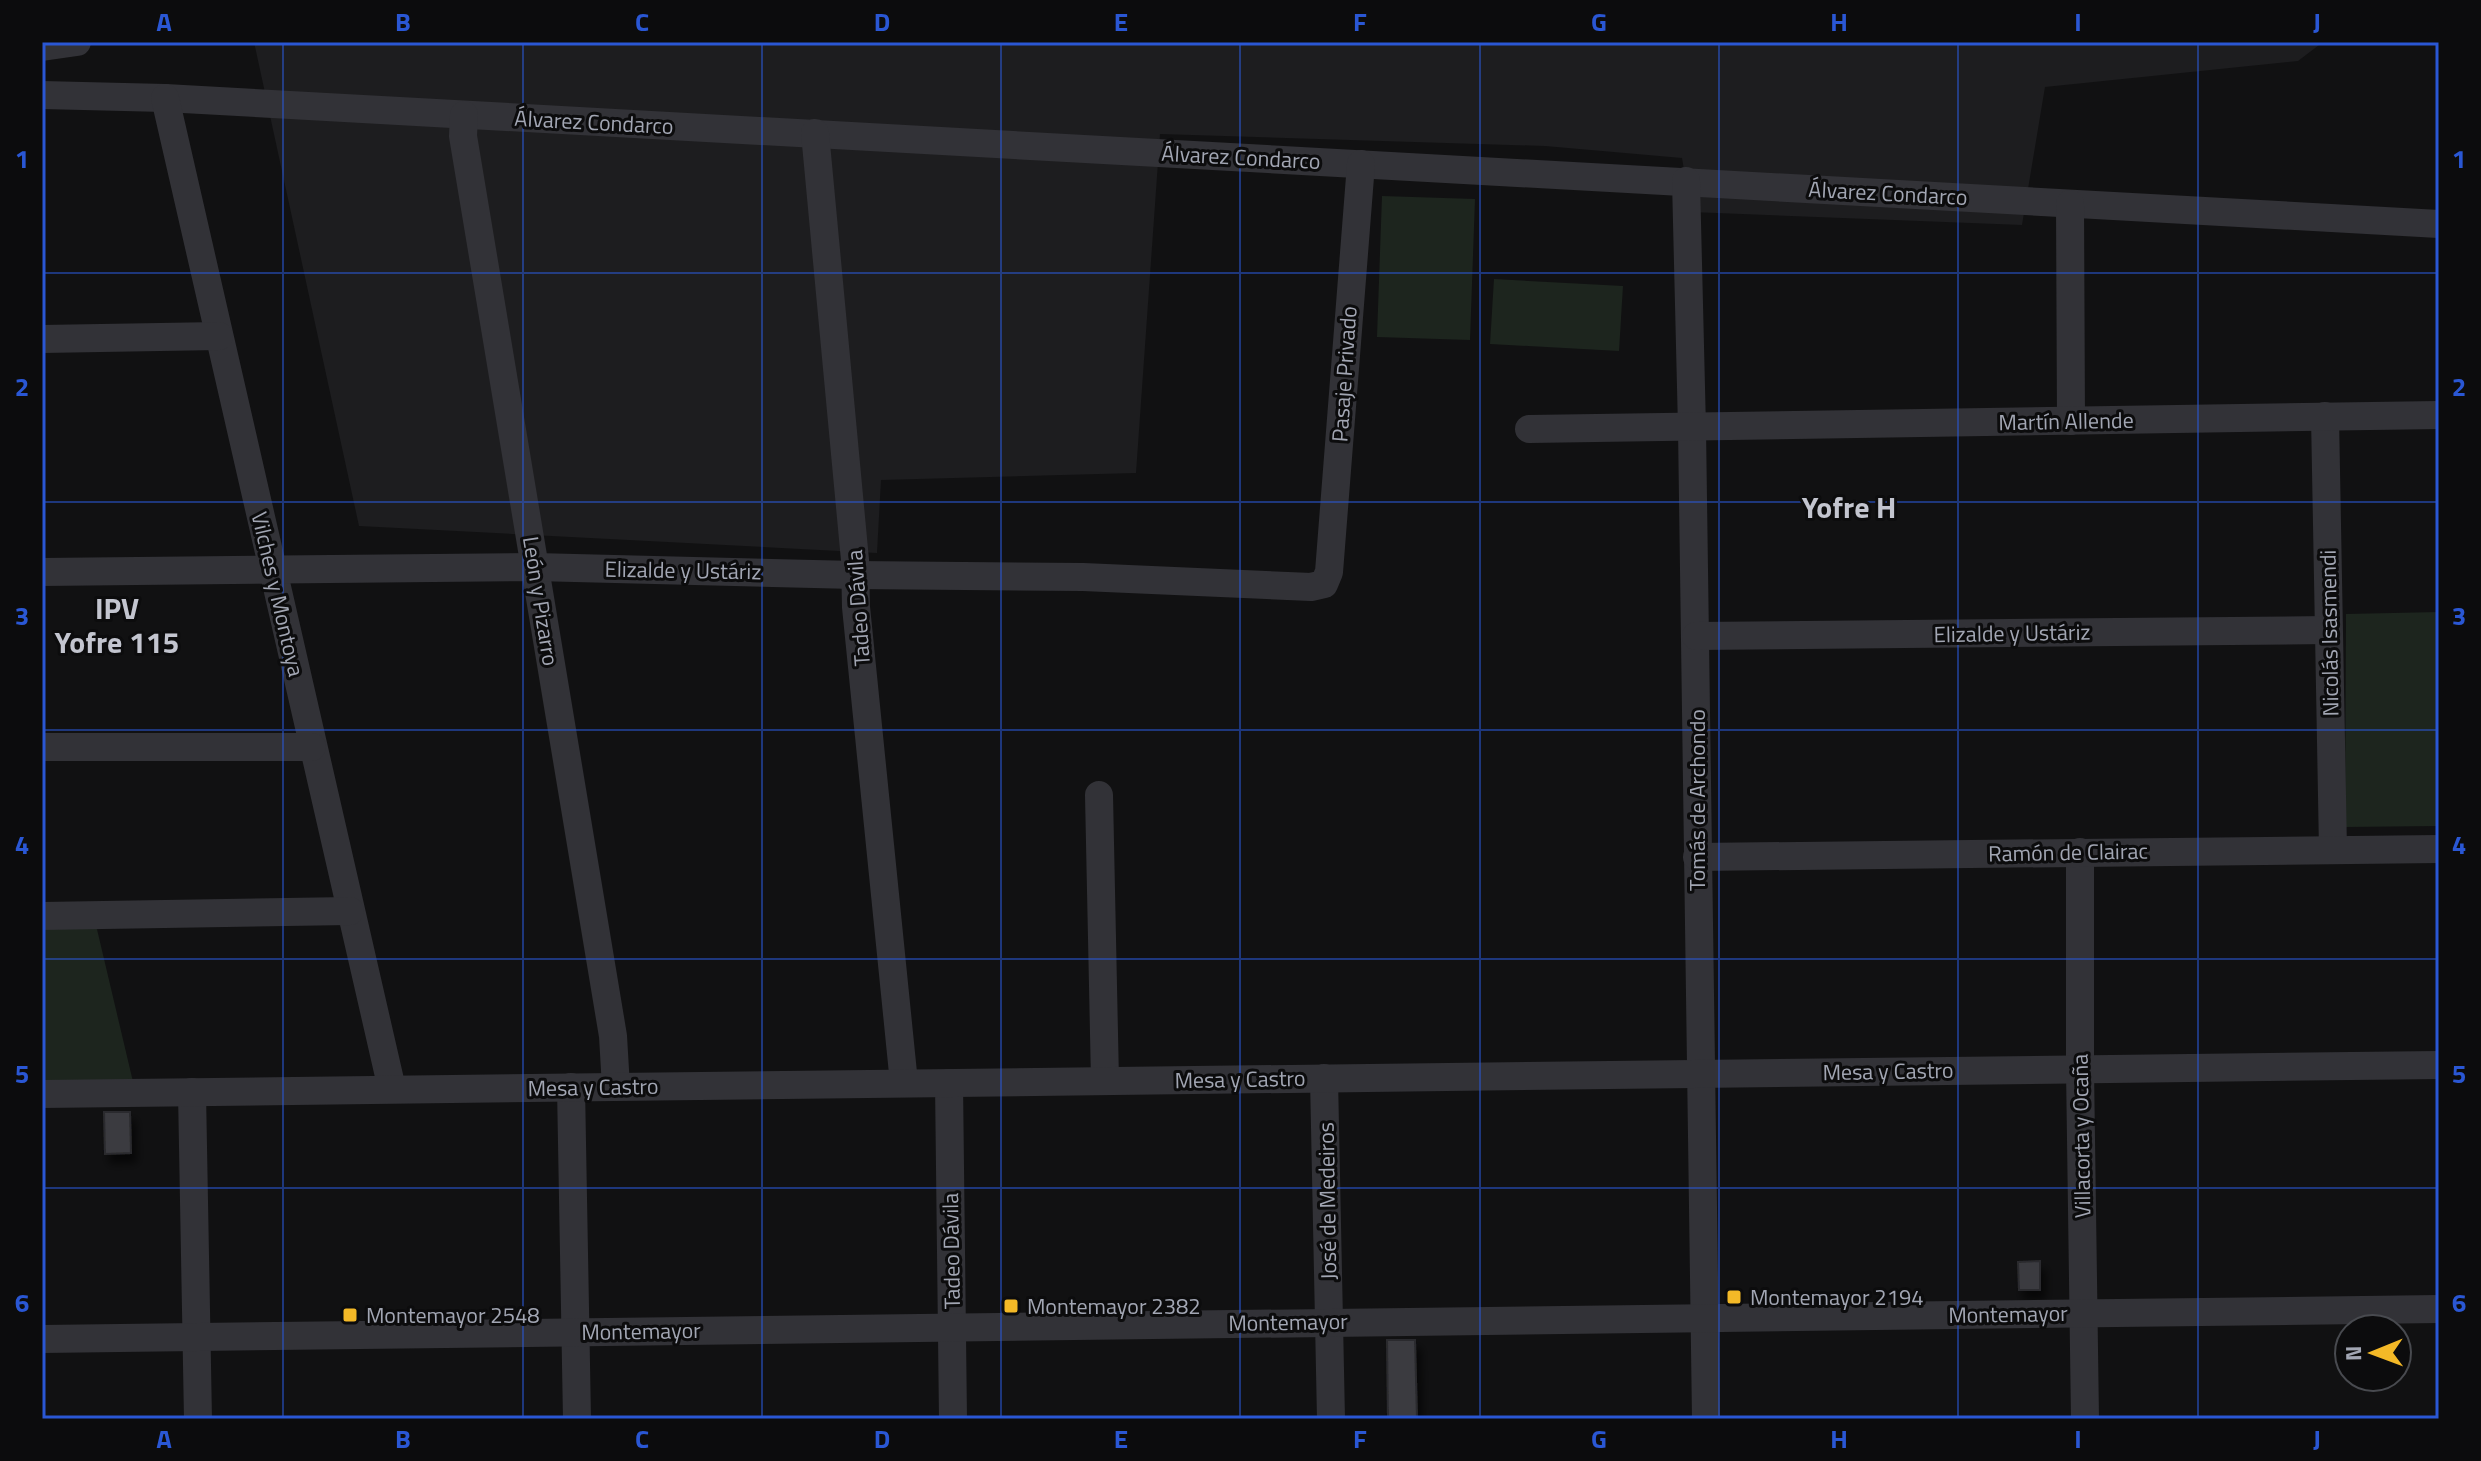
<svg xmlns="http://www.w3.org/2000/svg" width="2481" height="1461" font-family="'Titillium Web',sans-serif">
	<style>
		.built { fill: #1d1d1f }
		.green { fill: #1d251e }
		.building { fill: #3b3b3f; stroke: #2b2b2e; stroke-width: 2; filter: url(#shadow) }
		.lines { fill: none; stroke-linecap: round; stroke-linejoin: round }
		.minor { stroke: #323237; stroke-width: 28 }
		.grid { fill: none; stroke: #2a57d4; stroke-width: 2; stroke-opacity: 0.55 }
		.poi-dot { fill: #f4b927; stroke: #0c0c0d; stroke-width: 3 }
		.labels { text-anchor: middle; dominant-baseline: central; stroke-width: 6; stroke-linejoin: round; paint-order: stroke }
		.street-label { font-size: 22px; fill: #a2a6b3; stroke: #0c0c0d }
		.poi-label { font-size: 22px; fill: #a2a6b3; stroke: #0c0c0d; text-anchor: start }
		.district-label { font-size: 30px; font-weight: bold; fill: #c3c5cf; stroke: #0c0c0d }
		.neatline { fill: none; stroke: #2a57d4; stroke-width: 3 }
		.grid-label { font-size: 26px; text-anchor: middle; font-weight: bold; fill: #2a57d4 }
	</style>
	<defs>
		<filter id="shadow"><feDropShadow dx="5" dy="9" stdDeviation="4" flood-color="#0009"/></filter>
	</defs>
	<rect width="100%" height="100%" fill="#111112"/>
	<polygon class="built" points="254,42 2323,42 2298,61 2045,87 2022,225 1691,212 1682,158 1545,146 1160,134 1136,473 881,480 877,553 359,526"/>
	<g class="green">
		<polygon points="1382,196 1475,199 1470,340 1377,337"/>
		<polygon points="1494,279 1623,286 1619,351 1490,344"/>
		<polygon points="2439,612 2439,826 2345,827 2346,614"/>
		<polygon points="42,924 96,925 134,1086 42,1087"/>
	</g>
	<g class="building">
		<polygon points="104,1112 130,1112 131,1153 105,1154"/>
		<polygon points="2040,1261 2040,1290 2019,1290 2018,1262"/>
		<polygon points="1387,1340 1415,1340 1417,1419 1388,1419"/>
	</g>
	<g class="lines">
		<g class="minor">
			<polyline points="42,47 77,42"/>
			<polyline points="42,95 165,98 2439,224"/>
			<polyline points="165,98 392,1089"/>
			<polyline points="464,115 463,136 613,1036 616,1087"/>
			<polyline points="815,133 855,560 856,607 904,1083"/>
			<polyline points="1686,181 1692,428 1706,1419"/>
			<polyline points="2070,204 2071,421"/>
			<polyline points="42,339 219,336"/>
			<polyline points="2325,416 2333,850"/>
			<polyline points="1529,429 2439,415"/>
			<polyline points="42,572 535,567 855,575 1083,577 1311,587 1324,584 1329,572 1361,164"/>
			<polyline points="1696,636 2328,630"/>
			<polyline points="42,747 312,747"/>
			<polyline points="1099,795 1105,1081"/>
			<polyline points="2080,852 2080,1069 2085,1419"/>
			<polyline points="1697,857 2439,849"/>
			<polyline points="42,916 350,911"/>
			<polyline points="1324,1078 1331,1419"/>
			<polyline points="949,1083 953,1419"/>
			<polyline points="571,1087 577,1419"/>
			<polyline points="192,1092 198,1419"/>
			<polyline points="42,1094 2439,1065"/>
			<polyline points="42,1339 2439,1309"/>
		</g>
	</g>
	<path class="grid" d="M283 42V1419M523 42V1419M762 42V1419M1001 42V1419M1240 42V1419M1480 42V1419M1719 42V1419M1958 42V1419M2198 42V1419M42 273H2439M42 502H2439M42 730H2439M42 959H2439M42 1188H2439"/>
	<g class="poi-dot">
		<rect x="1726" y="1289" width="16" height="16" rx="4"/>
		<rect x="1003" y="1298" width="16" height="16" rx="4"/>
		<rect x="342" y="1307" width="16" height="16" rx="4"/>
	</g>
	<g class="labels">
		<g class="street-label">
			<text transform="translate(594 122) rotate(3)">Álvarez Condarco</text>
			<text transform="translate(1241 157) rotate(3)">Álvarez Condarco</text>
			<text transform="translate(1888 193) rotate(3)">Álvarez Condarco</text>
			<text transform="translate(1344 374) rotate(-86)">Pasaje Privado</text>
			<text transform="translate(2066 421) rotate(-1)">Martín Allende</text>
			<text transform="translate(683 570) rotate(1)">Elizalde y Ustáriz</text>
			<text transform="translate(278 594) rotate(77)">Vilches y Montoya</text>
			<text transform="translate(541 601) rotate(81)">León y Pizarro</text>
			<text transform="translate(858 608) rotate(-94)">Tadeo Dávila</text>
			<text transform="translate(2012 633) rotate(-1)">Elizalde y Ustáriz</text>
			<text transform="translate(2329 633) rotate(-91)">Nicolás Isasmendi</text>
			<text transform="translate(1697 800) rotate(-90)">Tomás de Archondo</text>
			<text transform="translate(2068 852) rotate(-1)">Ramón de Clairac</text>
			<text transform="translate(1888 1071) rotate(-1)">Mesa y Castro</text>
			<text transform="translate(1240 1079) rotate(-1)">Mesa y Castro</text>
			<text transform="translate(593 1087) rotate(-1)">Mesa y Castro</text>
			<text transform="translate(2081 1136) rotate(-91)">Villacorta y Ocaña</text>
			<text transform="translate(1327 1201) rotate(-91)">José de Medeiros</text>
			<text transform="translate(951 1251) rotate(-91)">Tadeo Dávila</text>
			<text transform="translate(2008 1314) rotate(-1)">Montemayor</text>
			<text transform="translate(1288 1322) rotate(-1)">Montemayor</text>
			<text transform="translate(641 1331) rotate(-1)">Montemayor</text>
		</g>
		<g class="poi-label">
			<text x="1750" y="1297">Montemayor 2194</text>
			<text x="1027" y="1306">Montemayor 2382</text>
			<text x="366" y="1315">Montemayor 2548</text>
		</g>
		<g class="district-label">
			<text x="1849" y="507">Yofre H</text>
			<text x="117" y="608">IPV<tspan x="117" dy="34">Yofre 115</tspan></text>
		</g>
	</g>
	<rect width="2481" height="1461" fill="none" stroke="#0c0c0d" stroke-width="88"/>
	<g transform="translate(2373 1353) rotate(269)"><circle r="38" fill="#0c0c0d" stroke="#484a4f" stroke-width="2"/>
	<path d="M0-6L14 30L0 20L-14 30Z" fill="#f4b927"/>
	<text y="-12" font-size="22" font-weight="bold" text-anchor="middle" fill="#a2a6b3">N</text>
	</g>
	<rect x="44" y="44" width="2393" height="1373" class="neatline"/>
	<g class="grid-label">
		<text x="164" y="31">A</text>
		<text x="403" y="31">B</text>
		<text x="642" y="31">C</text>
		<text x="882" y="31">D</text>
		<text x="1121" y="31">E</text>
		<text x="1360" y="31">F</text>
		<text x="1599" y="31">G</text>
		<text x="1839" y="31">H</text>
		<text x="2078" y="31">I</text>
		<text x="2317" y="31">J</text>
		<text x="22" y="168">1</text>
		<text x="2459" y="168">1</text>
		<text x="22" y="396">2</text>
		<text x="2459" y="396">2</text>
		<text x="22" y="625">3</text>
		<text x="2459" y="625">3</text>
		<text x="22" y="854">4</text>
		<text x="2459" y="854">4</text>
		<text x="22" y="1083">5</text>
		<text x="2459" y="1083">5</text>
		<text x="22" y="1312">6</text>
		<text x="2459" y="1312">6</text>
		<text x="164" y="1448">A</text>
		<text x="403" y="1448">B</text>
		<text x="642" y="1448">C</text>
		<text x="882" y="1448">D</text>
		<text x="1121" y="1448">E</text>
		<text x="1360" y="1448">F</text>
		<text x="1599" y="1448">G</text>
		<text x="1839" y="1448">H</text>
		<text x="2078" y="1448">I</text>
		<text x="2317" y="1448">J</text>
	</g>
</svg>
